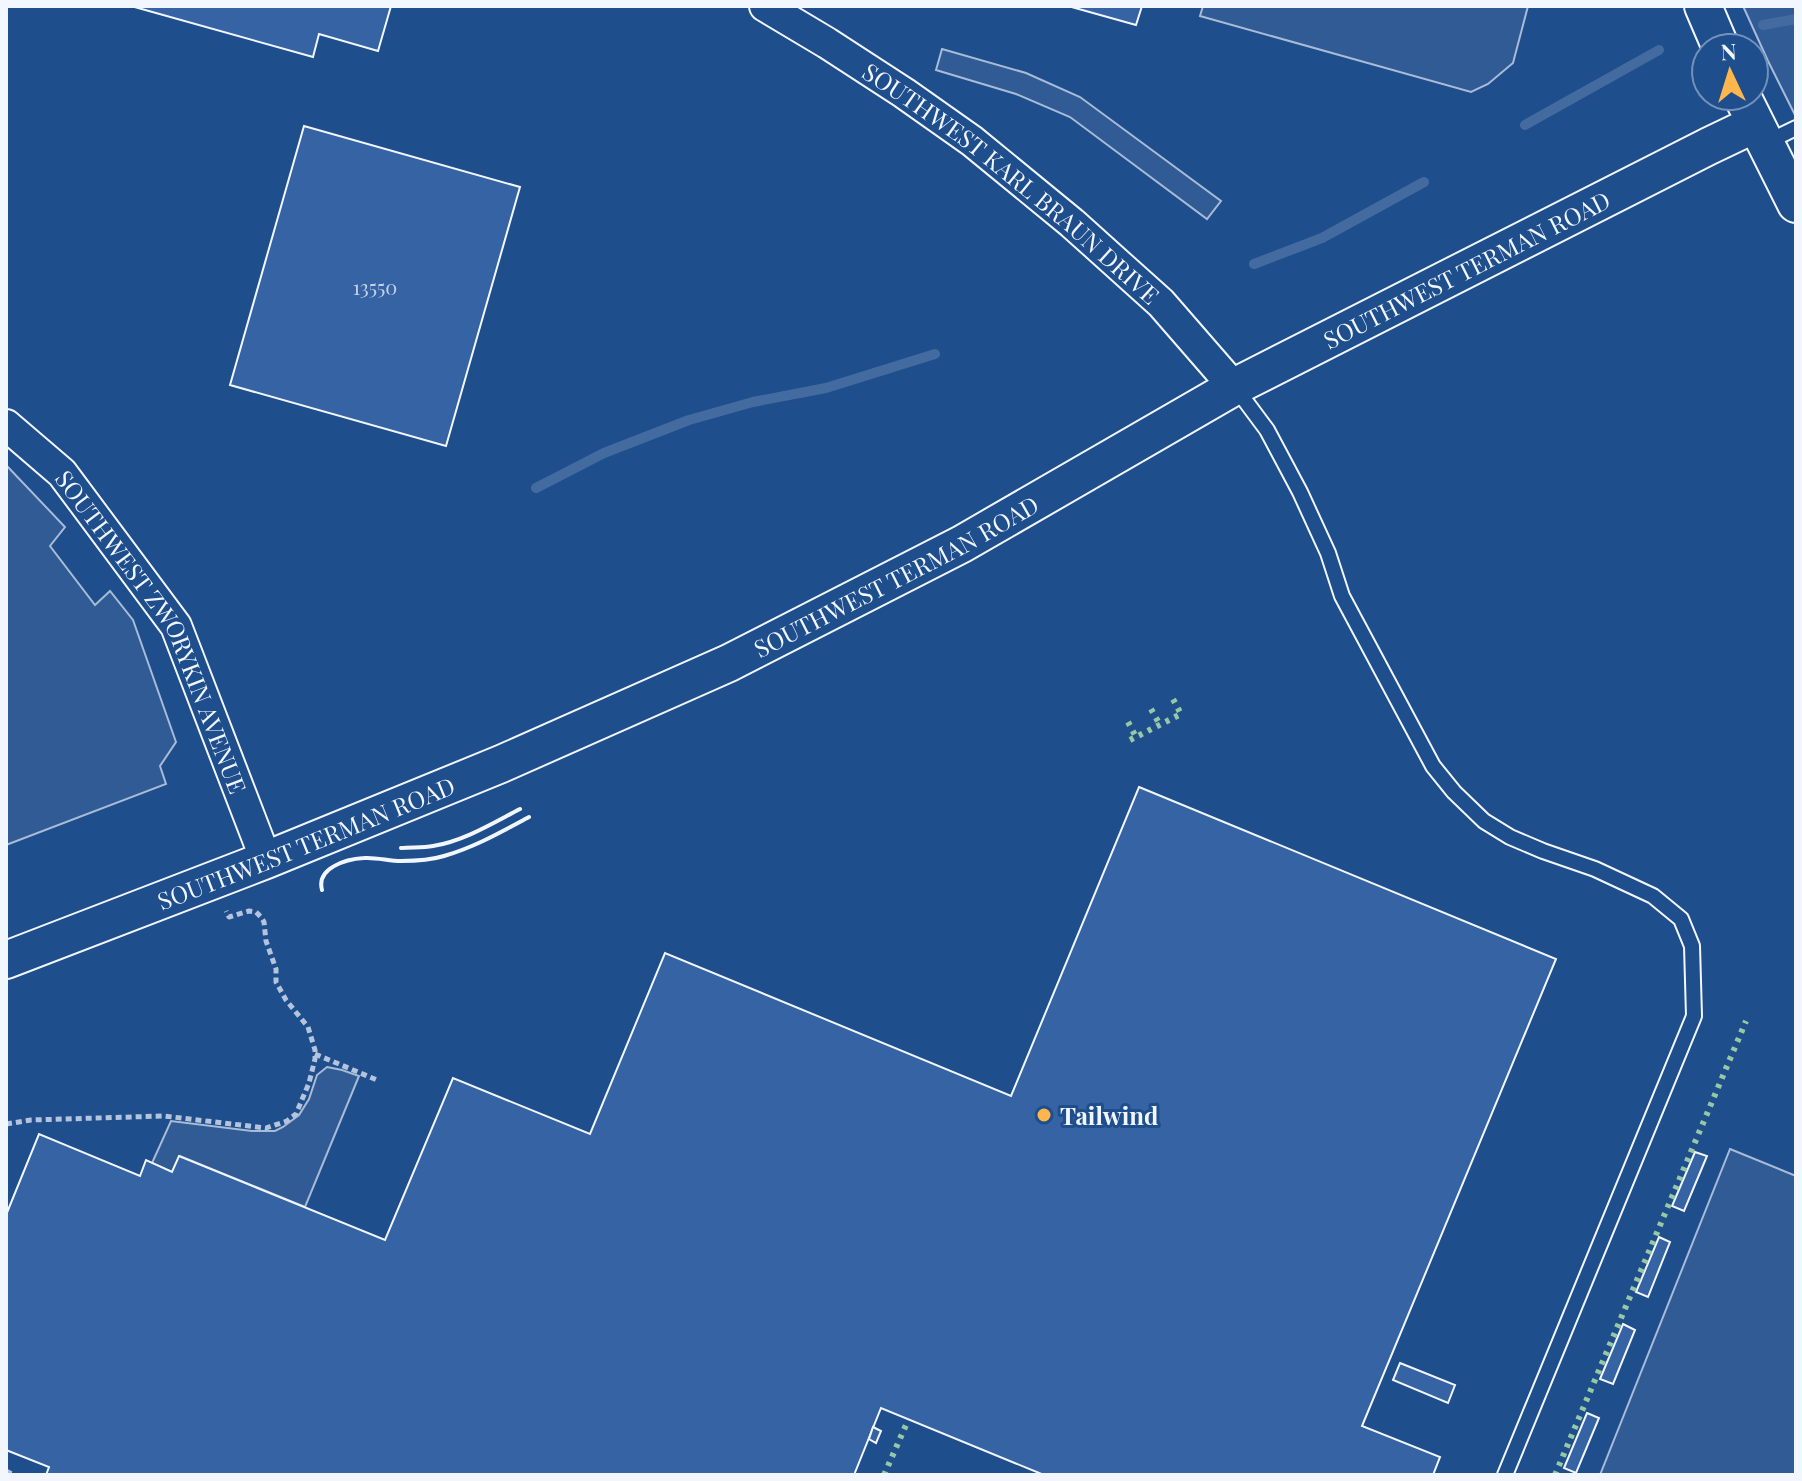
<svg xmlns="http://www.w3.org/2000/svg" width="1802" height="1481" font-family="'Playfair Display',serif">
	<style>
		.built { fill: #305b95; stroke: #a8bbd7; stroke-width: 2 }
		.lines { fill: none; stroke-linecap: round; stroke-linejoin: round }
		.stream { stroke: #446ba0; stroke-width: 10 }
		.building { fill: #3563a3; stroke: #f2f6ff; stroke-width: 2 }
		.service-casing { stroke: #f2f6ff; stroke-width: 18 }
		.minor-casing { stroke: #f2f6ff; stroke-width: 34 }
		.tertiary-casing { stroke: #f2f6ff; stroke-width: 40 }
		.path { stroke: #b3c4dc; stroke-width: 5; stroke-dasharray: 6 4; stroke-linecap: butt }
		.service { stroke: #1f4e8c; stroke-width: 14 }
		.minor { stroke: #1f4e8c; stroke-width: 30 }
		.tertiary { stroke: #1f4e8c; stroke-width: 36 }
		.hedge { stroke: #97c8a6; stroke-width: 6; stroke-dasharray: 4 6; stroke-linecap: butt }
		.wall { stroke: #f2f6ff; stroke-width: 4 }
		.poi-dot { fill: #ffb74d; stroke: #1f4e8c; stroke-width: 3 }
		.labels { text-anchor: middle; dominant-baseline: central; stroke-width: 6; stroke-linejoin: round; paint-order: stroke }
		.number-label { font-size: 20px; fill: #c3d1e8 }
		.street-label { font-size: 24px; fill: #f2f6ff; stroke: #1f4e8c }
		.poi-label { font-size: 24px; font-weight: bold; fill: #f2f6ff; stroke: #1f4e8c; text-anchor: start }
	</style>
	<rect width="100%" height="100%" fill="#1f4e8c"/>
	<g class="built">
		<polygon points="1203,6 1528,6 1513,63 1488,84 1471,92 1200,16"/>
		<polygon points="1743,6 1796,6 1796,117 1768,61"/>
		<polygon points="942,49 1026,73 1080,97 1221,201 1207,219 1070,117 1016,94 936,70"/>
		<polygon points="6,465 65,527 50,546 95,605 110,591 133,620 176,742 160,766 166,784 6,845"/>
		<polygon points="327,1067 342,1070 359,1076 305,1207 180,1156 172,1172 152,1163 171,1121 252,1131 275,1131 283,1127 299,1115 309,1099 317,1075"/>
		<polygon points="1730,1149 1796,1176 1796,1475 1600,1475"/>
	</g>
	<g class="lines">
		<g class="stream">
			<polyline points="1763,25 1796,19"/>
			<polyline points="1525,125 1659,50"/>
			<polyline points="1254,264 1322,238 1424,182"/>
			<polyline points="536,488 604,453 689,420 753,402 826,388 935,354"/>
		</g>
	</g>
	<g class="building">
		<polygon points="131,6 391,6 378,51 319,34 313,57"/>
		<polygon points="1068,6 1142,6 1136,25"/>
		<polygon points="304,126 520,187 446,446 230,385"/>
		<polygon points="1139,787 1556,959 1362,1426 1440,1457 1433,1475 1044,1475 881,1408 854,1475 46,1475 49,1467 6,1450 6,1215 39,1134 140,1176 146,1160 172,1172 179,1156 385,1240 453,1078 590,1134 665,953 1011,1096"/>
		<polygon points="1695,1152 1707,1156 1684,1211 1672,1206"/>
		<polygon points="1659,1237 1670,1242 1648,1297 1636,1292"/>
		<polygon points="1623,1324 1635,1330 1613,1384 1600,1379"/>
		<polygon points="1400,1363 1455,1385 1448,1403 1393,1380"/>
		<polygon points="1587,1413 1599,1418 1576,1473 1564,1468"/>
		<polygon points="873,1427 881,1431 876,1443 869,1439"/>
	</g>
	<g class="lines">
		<defs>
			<g id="service">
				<polyline points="1765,143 1796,128"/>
				<polyline points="1235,387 1267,430 1300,492 1328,553 1342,596 1433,766 1454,792 1484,821 1510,837 1543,851 1595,869 1653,896 1681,919 1692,946 1694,1016 1505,1475"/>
			</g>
			<g id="minor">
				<path id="s1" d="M765 6 827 43 904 93 972 141 1072 223 1161 303 1234 387"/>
				<path id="s2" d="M6 425 62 473 176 626 266 860"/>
			</g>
			<g id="tertiary">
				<polyline points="1703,6 1721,48"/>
				<polyline points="1742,96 1796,204"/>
				<path id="s3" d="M6 960 266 860 501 764 729 663 962 544 1234 387 1709 146 1755 124"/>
			</g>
		</defs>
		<use href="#service" class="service-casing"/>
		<use href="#minor" class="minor-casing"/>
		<use href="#tertiary" class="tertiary-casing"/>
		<g class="path">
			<polyline points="315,1054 377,1080"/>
			<polyline points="6,1124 31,1120 164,1116 266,1128 287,1121 296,1114 309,1083 315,1059 315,1050 308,1027 286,1000 276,982 276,969 266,941 264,922 261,917 256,912 249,911 229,917 226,911"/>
			<polyline points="6,1471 14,1475"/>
		</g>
		<use href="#service" class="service"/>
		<use href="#minor" class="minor"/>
		<use href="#tertiary" class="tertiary"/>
		<g class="hedge">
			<polyline points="1151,709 1160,725"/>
			<polyline points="1128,722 1136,737"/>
			<polyline points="1130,740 1181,714 1173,699"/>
			<polyline points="884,1475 906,1425"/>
			<polyline points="1555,1475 1746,1021"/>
		</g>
		<g class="wall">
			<path d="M401 848C412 847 423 848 433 846 464 841 493 823 520 809"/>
			<path d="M322 890C316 868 346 859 364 858 376 857 389 861 401 861 415 861 431 860 444 856 475 847 501 832 529 817"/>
		</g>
	</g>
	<circle class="poi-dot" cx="1044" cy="1115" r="8"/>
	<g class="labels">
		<g class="number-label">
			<text x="375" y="286">13550</text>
		</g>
		<g class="street-label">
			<text stroke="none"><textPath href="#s1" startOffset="304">SOUTHWEST KARL BRAUN DRIVE</textPath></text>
			<text stroke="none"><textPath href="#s3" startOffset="1618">SOUTHWEST TERMAN ROAD</textPath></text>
			<text stroke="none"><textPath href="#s3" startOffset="970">SOUTHWEST TERMAN ROAD</textPath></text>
			<text stroke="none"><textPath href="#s2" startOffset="258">SOUTHWEST ZWORYKIN AVENUE</textPath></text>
			<text stroke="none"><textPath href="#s3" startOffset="322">SOUTHWEST TERMAN ROAD</textPath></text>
		</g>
		<g class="poi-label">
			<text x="1060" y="1115">Tailwind</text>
		</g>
	</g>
	<rect width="1802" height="1481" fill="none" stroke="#f2f6ff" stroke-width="16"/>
	<g transform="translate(1730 72) rotate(356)"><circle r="38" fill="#1f4e8c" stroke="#7391ba" stroke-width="2"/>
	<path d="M0-6L14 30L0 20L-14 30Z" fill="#ffb74d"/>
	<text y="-12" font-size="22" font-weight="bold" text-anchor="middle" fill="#f2f6ff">N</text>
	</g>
</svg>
